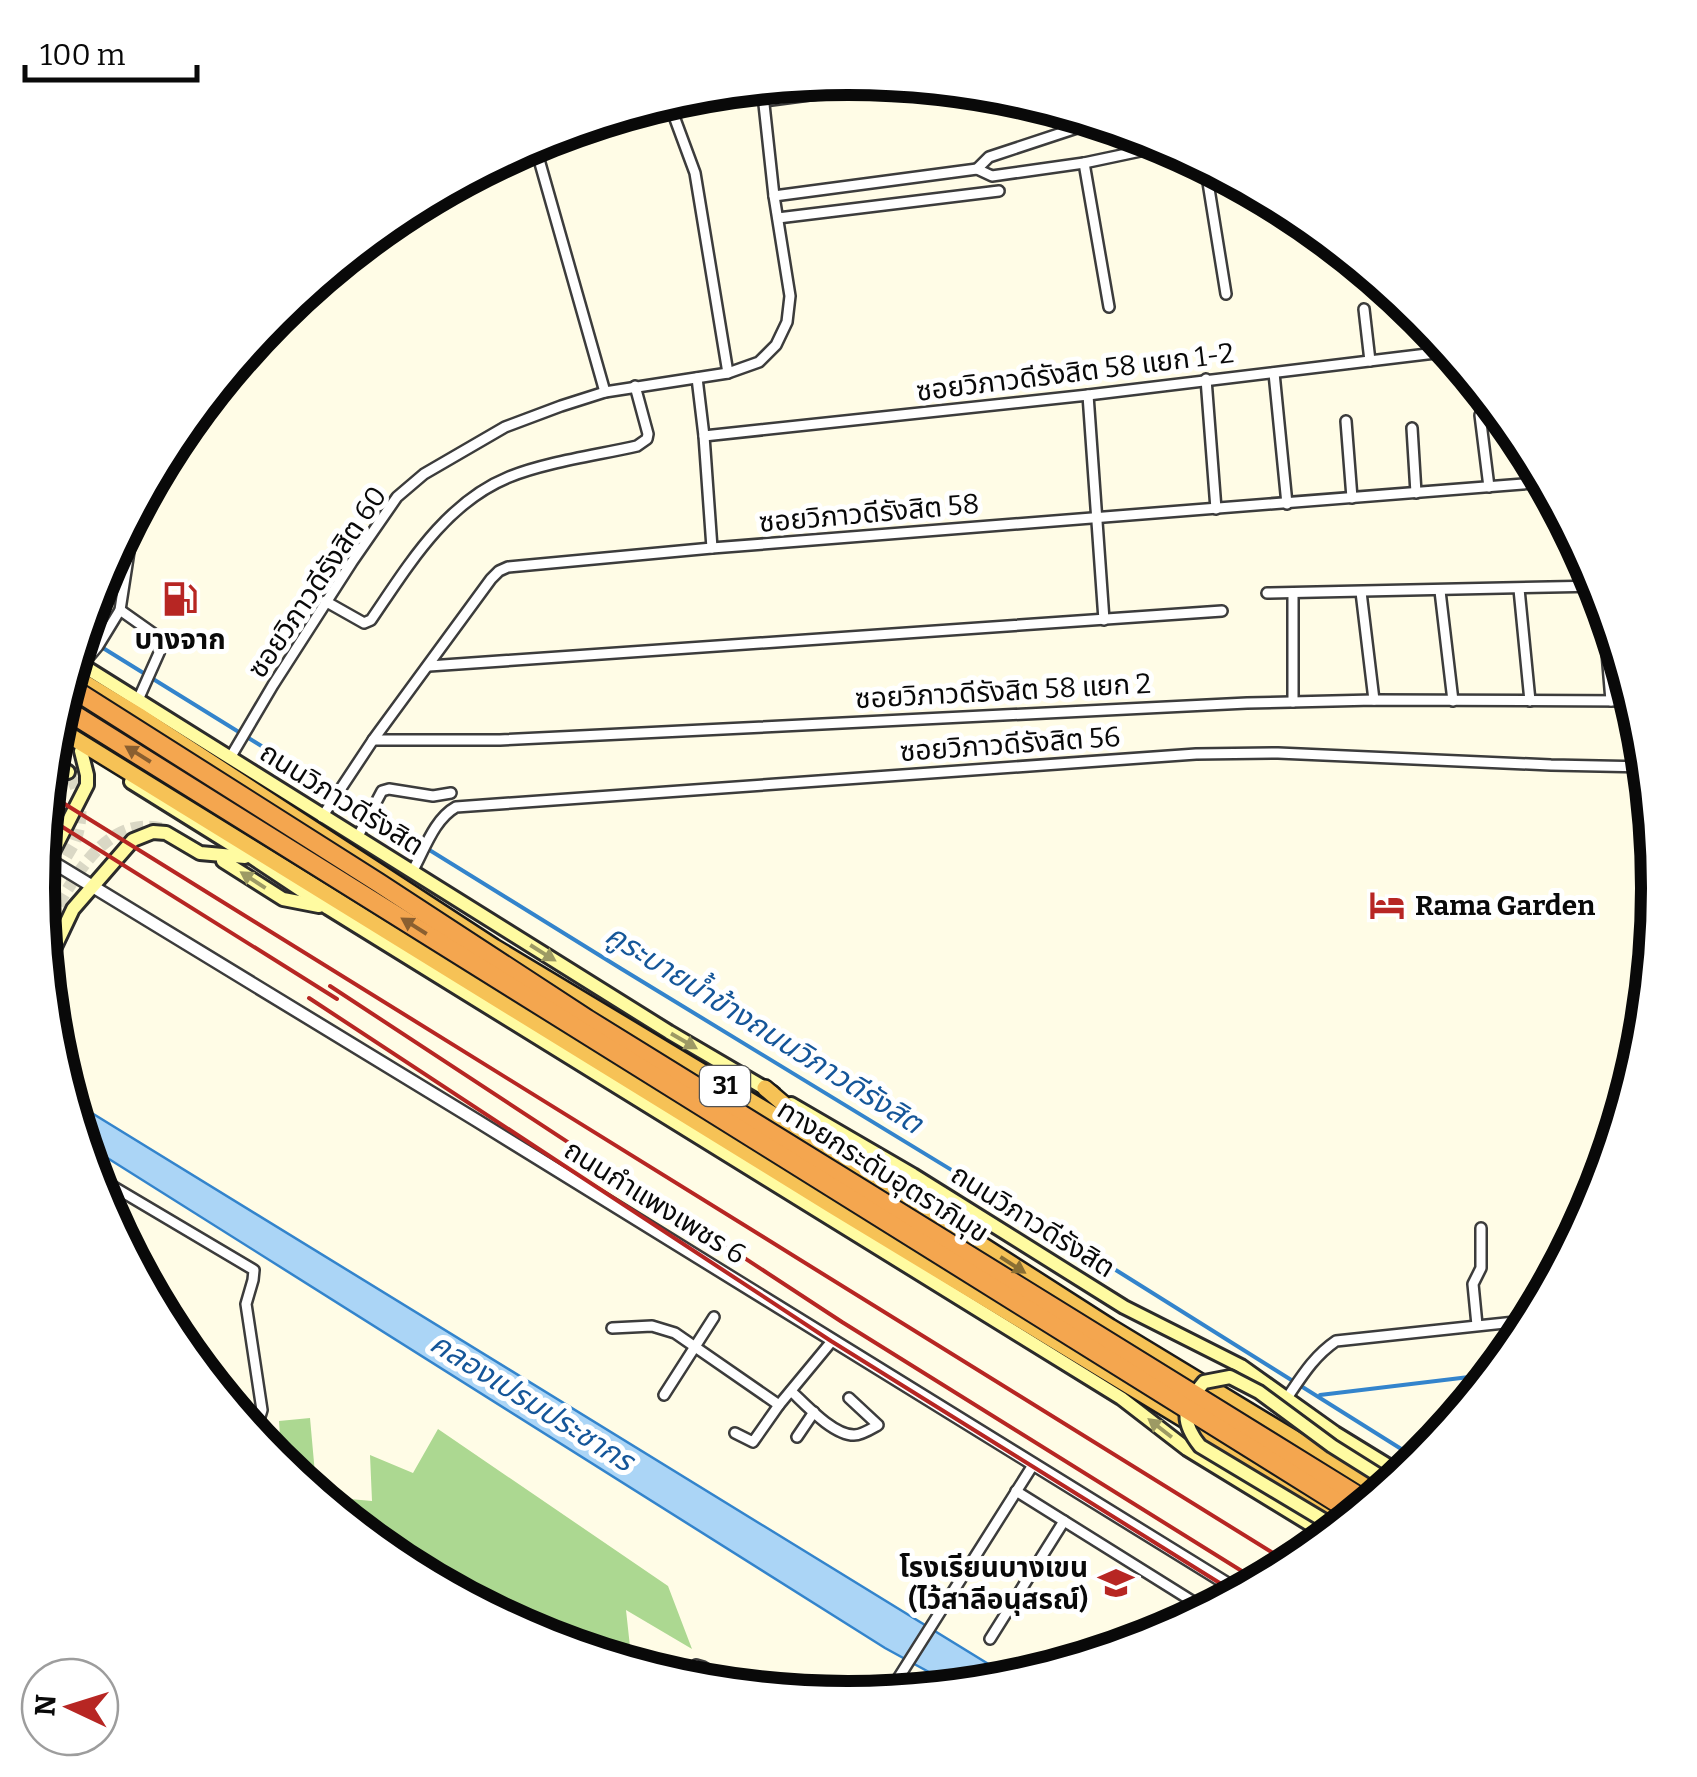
<svg xmlns="http://www.w3.org/2000/svg" width="1697" height="1777" font-family="Bitter,'Noto Sans Thai',serif">
	<style>
		.forest { fill: #acd891 }
		.water { fill: #abd5f6; stroke: #3384cc; stroke-width: 2.5 }
		.lines { fill: none; stroke-linecap: round; stroke-linejoin: round }
		.stream { stroke: #3384cc; stroke-width: 4 }
		.secondary-tunnel { stroke: #dad8c5; stroke-width: 12; stroke-dasharray: 12 6; stroke-linecap: butt }
		.minor-casing { stroke: #3c3c3c; stroke-width: 14 }
		.tertiary-casing { stroke: #3c3c3c; stroke-width: 16 }
		.secondary-casing { stroke: #2b2b2b; stroke-width: 18 }
		.trunk-casing { stroke: #1a1a1a; stroke-width: 20 }
		.minor { stroke: #fff; stroke-width: 9 }
		.tertiary { stroke: #fff; stroke-width: 11 }
		.secondary { stroke: #fffba1; stroke-width: 12 }
		.trunk { stroke: #f6c256; stroke-width: 15 }
		.rail { stroke: #b72623; stroke-width: 4 }
		.secondary-bridge-casing { stroke: #2b2b2b; stroke-width: 18; stroke-linecap: butt }
		.motorway-bridge-casing { stroke: #1a1a1a; stroke-width: 22; stroke-linecap: butt }
		.secondary-bridge { stroke: #fffba1; stroke-width: 12 }
		.motorway-bridge { stroke: #f4a64f; stroke-width: 18 }
		.oneway { fill: #8a5f30 }
		.oneway2 { fill: #9d9a64 }
		.oneway3 { fill: #8b6f33 }
		.labels { text-anchor: middle; dominant-baseline: central; stroke-width: 10; stroke-linejoin: round; paint-order: stroke }
		.shield { fill: #fff; stroke: #535353; stroke-width: 2.5 }
		.shield-label { font-size: 25px; font-weight: bold; fill: #090909 }
		.street-label { font-size: 28px; fill: #090909; stroke: #fff }
		.poi-label { font-size: 28px; font-weight: bold; fill: #090909; stroke: #fff }
		.water-label { font-size: 30px; font-style: italic; fill: #155699; stroke: #fff }
		.rim { fill: none; stroke: #090909; stroke-width: 12 }
	</style>
	<rect width="100%" height="100%" fill="#fffce6"/>
	<polygon class="forest" points="310,1418 317,1496 372,1501 370,1455 413,1473 438,1429 668,1586 692,1649 626,1610 631,1656 611,1660 538,1638 397,1563 282,1468 279,1421"/>
	<polygon class="water" points="69,1099 1016,1681 960,1689 885,1648 82,1142"/>
	<g class="lines">
		<g class="stream">
			<polyline points="82,635 620,968 1119,1272 1422,1462"/>
			<polyline points="1320,1395 1494,1374"/>
		</g>
		<g class="secondary-tunnel">
			<path d="M39 903 75 842C84 817 82 794 68 772"/>
			<path d="M49 920C74 880 105 813 164 829"/>
		</g>
		<defs>
			<g id="minor">
				<polyline points="668,100 695,173 728,373"/>
				<polyline points="764,101 900,83"/>
				<polyline points="534,142 605,392"/>
				<polyline points="1084,163 1109,307"/>
				<polyline points="1205,164 1226,294"/>
				<polyline points="977,169 989,157 1098,121"/>
				<polyline points="774,196 977,169 992,176 1084,163 1169,145"/>
				<polyline points="778,218 999,191"/>
				<polyline points="1340,248 1343,264"/>
				<polyline points="1364,309 1370,361"/>
				<polyline points="1274,373 1287,504"/>
				<polyline points="697,378 704,436 712,548"/>
				<polyline points="1206,379 1216,509"/>
				<polyline points="1088,395 1104,620"/>
				<polyline points="1480,415 1489,487"/>
				<polyline points="1346,421 1352,498"/>
				<polyline points="1412,428 1416,493"/>
				<polyline points="704,436 1088,395 1452,351"/>
				<polyline points="1519,589 1530,701"/>
				<polyline points="1440,591 1453,701"/>
				<polyline points="1361,592 1374,700"/>
				<polyline points="1602,592 1611,701"/>
				<polyline points="1267,593 1600,586"/>
				<polyline points="1293,593 1293,702"/>
				<path d="M325 601 364 623 371 620C408 566 445 503 509 477 546 462 598 455 637 446L647 439 648 434 635 386"/>
				<polyline points="120,610 161,639 163,644 138,700"/>
				<polyline points="82,665 98,646 120,610 130,545 151,482"/>
				<polyline points="429,666 1222,611"/>
				<polyline points="373,740 500,740 1247,703 1374,700 1635,701"/>
				<polyline points="230,758 273,685 352,562 397,497 424,474 505,427 561,406 605,392 728,373 759,362 776,345 787,322 790,296 774,196 762,86"/>
				<polyline points="322,817 373,740 491,579 499,571 508,567 712,548 1547,482"/>
				<polyline points="357,838 382,791 389,789 433,796 451,793"/>
				<path d="M412 872C424 851 434 819 456 807L1196 754 1278 753 1551 765 1648 767"/>
				<polyline points="92,1174 254,1270 253,1280 246,1304 262,1410 259,1420 265,1449"/>
				<polyline points="1477,1325 1473,1284 1481,1268 1481,1228"/>
				<polyline points="612,1328 652,1326 675,1333 779,1405"/>
				<path d="M791 1391C806 1405 833 1435 854 1435 862 1435 871 1429 878 1425L849 1398"/>
				<polyline points="664,1395 714,1317"/>
				<path d="M1287 1398C1302 1376 1314 1356 1336 1341L1533 1320"/>
				<polyline points="735,1433 753,1442 779,1405 832,1341"/>
				<polyline points="797,1437 814,1412"/>
				<polyline points="1016,1491 1208,1611"/>
				<polyline points="990,1639 1064,1521"/>
				<polyline points="706,1685 696,1665 703,1667 740,1689"/>
				<polyline points="887,1696 1033,1465"/>
			</g>
			<polyline id="tertiary" points="41,855 476,1120 1242,1593"/>
			<g id="secondary">
				<polyline points="74,660 669,1032 773,1093"/>
				<polyline points="50,761 68,772"/>
				<polyline points="131,782 253,858 328,908 1121,1398 1187,1449 1331,1537"/>
				<polyline points="223,861 283,899 319,906"/>
				<polyline points="38,881 87,785 87,775 81,751"/>
				<polyline points="42,937 49,920"/>
				<polyline points="45,968 73,909 133,840 153,832 166,833 200,853 245,857"/>
				<polyline points="791,1104 913,1175 1124,1307 1241,1366 1335,1433 1405,1476"/>
			</g>
			<g id="trunk">
				<polyline points="70,674 141,717 494,947 857,1165 1110,1327 1384,1493"/>
				<polyline points="54,726 831,1205 1330,1508"/>
				<polyline points="765,1088 819,1134"/>
			</g>
		</defs>
		<use href="#minor" class="minor-casing"/>
		<use href="#tertiary" class="tertiary-casing"/>
		<use href="#secondary" class="secondary-casing"/>
		<use href="#trunk" class="trunk-casing"/>
		<use href="#minor" class="minor"/>
		<use href="#tertiary" class="tertiary"/>
		<use href="#secondary" class="secondary"/>
		<use href="#trunk" class="trunk"/>
		<g class="rail">
			<polyline points="47,793 1294,1566"/>
			<polyline points="45,816 337,999"/>
			<polyline points="330,986 842,1322 1261,1583"/>
			<polyline points="309,998 831,1341 1239,1595"/>
		</g>
		<defs>
			<path id="secondary-bridge" d="M1340 1530 1200 1446C1179 1420 1184 1406 1204 1382L1230 1377 1259 1392 1332 1446 1394 1485"/>
			<g id="motorway-bridge">
				<polyline points="67,685 379,883 587,1019 1371,1504"/>
				<polyline points="60,706 1357,1515"/>
			</g>
		</defs>
		<use href="#secondary-bridge" class="secondary-bridge-casing"/>
		<use href="#motorway-bridge" class="motorway-bridge-casing"/>
		<use href="#secondary-bridge" class="secondary-bridge"/>
		<use href="#motorway-bridge" class="motorway-bridge"/>
	</g>
	<defs><path id="oneway-solid" d="M-6-.8H1V-3.2L6.5 0L1 3.2V.8H-6Z" transform="scale(2.5)"/></defs>
	<g class="oneway">
		<use href="#oneway-solid" transform="translate(138 754) rotate(-148)"/>
		<use href="#oneway-solid" transform="translate(414 926) rotate(-148)"/>
	</g>
	<g class="oneway2">
		<use href="#oneway-solid" transform="translate(253 880) rotate(-147)"/>
		<use href="#oneway-solid" transform="translate(543 953) rotate(32)"/>
		<use href="#oneway-solid" transform="translate(684 1041) rotate(30)"/>
		<use href="#oneway-solid" transform="translate(1160 1428) rotate(-142)"/>
	</g>
	<use class="oneway3" href="#oneway-solid" transform="translate(1013 1265) rotate(33)"/>
	<defs>
		<symbol id="fuel-bare" viewBox="-9 -9 18 18"><path d="M-5.5-6h7V0h2V4h1.3V-2.5L3-4.5l.8-.8L6-3V5H2.5V1h-1V6h-7ZM-4.2-4.7v3.2H.2V-4.7Z" fill="#b72623" stroke="#fff" stroke-width="2.5" paint-order="stroke"/></symbol>
		<symbol id="hotel-bare" viewBox="-9 -9 18 18"><path d="M-6-4.5h1.5V1H6V5H4.5V3h-9V5H-6ZM-4 0a1.8 1.8 0 1 1 3.6 0ZM.5 0V-2.5h3Q6-2.5 6 0Z" fill="#b72623" stroke="#fff" stroke-width="2.5" paint-order="stroke"/></symbol>
		<symbol id="school-bare" viewBox="-9 -9 18 18"><path d="M0-5L7-2L0 1L-7-2ZM-4 1L0 2.5L4 1V4Q0 6-4 4Z" fill="#b72623" stroke="#fff" stroke-width="2.5" paint-order="stroke"/></symbol>
	</defs>
	<g fill-rule="evenodd">
		<use href="#fuel-bare" x="155" y="574" width="50" height="50"/>
		<use href="#hotel-bare" x="1362" y="880" width="50" height="50"/>
		<use href="#school-bare" x="1091" y="1558" width="50" height="50"/>
	</g>
	<g class="labels">
		<rect class="shield" x="700" y="1066" width="50" height="40" rx="8"/>
		<g class="shield-label">
			<text x="725" y="1086">31</text>
		</g>
		<g class="street-label">
			<text transform="translate(1075 372) rotate(-7)">ซอยวิภาวดีรังสิต 58 แยก 1-2</text>
			<text transform="translate(869 513) rotate(-5)">ซอยวิภาวดีรังสิต 58</text>
			<text transform="translate(317 582) rotate(-56)">ซอยวิภาวดีรังสิต 60</text>
			<text transform="translate(1003 691) rotate(-3)">ซอยวิภาวดีรังสิต 58 แยก 2</text>
			<text transform="translate(1010 744) rotate(-4)">ซอยวิภาวดีรังสิต 56</text>
			<text transform="translate(342 799) rotate(32)">ถนนวิภาวดีรังสิต</text>
			<text transform="translate(883 1171) rotate(32)">ทางยกระดับอุตราภิมุข</text>
			<text transform="translate(655 1202) rotate(32)">ถนนกำแพงเพชร 6</text>
			<text transform="translate(1033 1221) rotate(32)">ถนนวิภาวดีรังสิต</text>
		</g>
		<g class="poi-label">
			<text x="180" y="639">บางจาก</text>
			<text x="1415" y="905" text-anchor="start">Rama Garden</text>
			<text x="1088" y="1567" text-anchor="end">โรงเรียนบางเขน<tspan x="1088" dy="32">(ไว้สาลีอนุสรณ์)</tspan></text>
		</g>
		<g class="water-label">
			<text transform="translate(764 1029) rotate(32)">คูระบายน้ำข้างถนนวิภาวดีรังสิต</text>
			<text transform="translate(532 1402) rotate(32)">คลองเปรมประชากร</text>
		</g>
	</g>
	<path d="M0 0H1697V1777H0ZM55 888a793 793 0 1 1 1586 0a793 793 0 1 1-1586 0Z" fill="#fff" fill-rule="evenodd"/>
	<path class="rim" d="M55 888a793 793 0 1 1 1586 0a793 793 0 1 1-1586 0Z"/>
	<g transform="translate(70 1707) rotate(274)"><circle r="48" fill="#ffffff" stroke="#9d9d9d" stroke-width="2.5"/>
	<path d="M0-8L18 38L0 25L-18 38Z" fill="#b72623"/>
	<text y="-15" font-size="28" font-weight="bold" text-anchor="middle" fill="#090909">N</text>
	</g>
	<path d="M25 65v15h172v-15" fill="none" stroke="#090909" stroke-width="5"/>
	<text x="40" y="65" font-size="30" fill="#090909" stroke="#ffffff" stroke-width="8" paint-order="stroke">100 m</text>
</svg>
